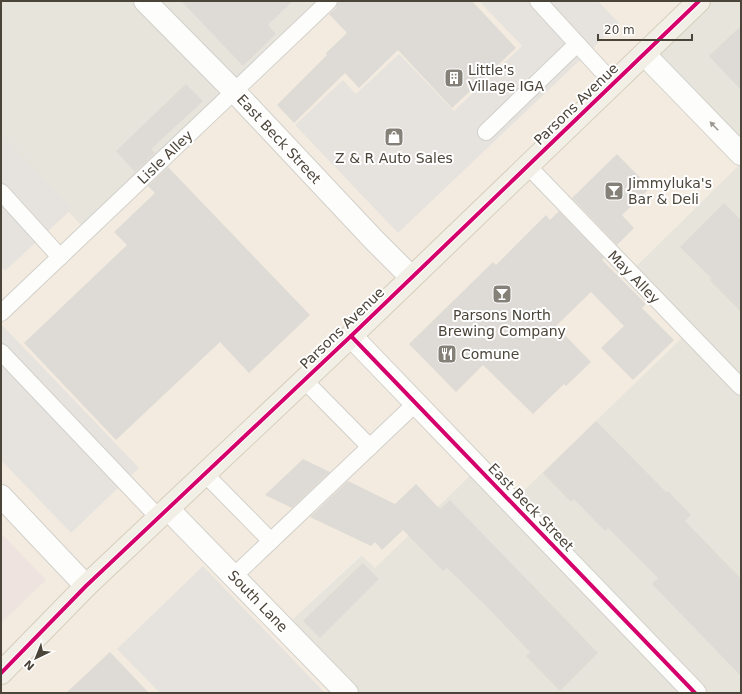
<svg xmlns="http://www.w3.org/2000/svg" width="742" height="694" font-family="'DejaVu Sans',sans-serif">
	<style>
		.residential { fill: #e7e4dc }
		.commercial { fill: #f3ebdf }
		.medical { fill: #eee3df }
		.parking { fill: #e6e3df }
		.building { fill: #dedbd6 }
		.lines { fill: none; stroke-linecap: round; stroke-linejoin: round }
		.lane-casing { stroke: #d2d0cb; stroke-width: 18 }
		.street-casing { stroke: #d2d0cb; stroke-width: 24 }
		.primary-casing { stroke: #d6cebb; stroke-width: 24 }
		.lane { stroke: #fdfdfc; stroke-width: 16 }
		.street { stroke: #fdfdfc; stroke-width: 22 }
		.primary { stroke: #f2efe6; stroke-width: 22 }
		.cycleway-casing { stroke: #fff; stroke-width: 6 }
		.cycleway { stroke: #d6006c; stroke-width: 4 }
		.oneway { fill: #9b9791 }
		.labels { text-anchor: middle; dominant-baseline: central; stroke-width: 4; stroke-linejoin: round; paint-order: stroke }
		.poi-label { font-size: 14px; fill: #4b4439; stroke: #fff; text-anchor: start }
		.street-label { font-size: 14px; fill: #4b4439; stroke: #fff }
	</style>
	<rect width="100%" height="100%" fill="#f4f2ee"/>
	<g class="residential">
		<polygon points="1,1 328,1 87,232 1,139"/>
		<polygon points="706,1 741,1 741,155 653,54"/>
		<polygon points="741,163 741,693 349,693 285,626 362,555 375,567 476,469 627,275"/>
	</g>
	<polygon class="commercial" points="328,1 706,1 653,54 741,163 627,275 685,335 510,504 476,470 375,568 361,555 285,626 349,693 1,693 1,623 46,580 1,533 1,139 87,232"/>
	<polygon class="medical" points="1,533 46,580 1,623"/>
	<g class="parking">
		<polygon points="479,1 598,1 619,23 398,233 295,125 343,80 356,94 399,54 454,111 522,46"/>
		<polygon points="1,133 72,209 5,271 1,267"/>
		<polygon points="2,325 139,468 71,533 1,460"/>
		<polygon points="203,566 325,693 160,693 117,649"/>
	</g>
	<g class="building">
		<polygon points="181,1 293,1 268,25 276,34 243,66"/>
		<polygon points="338,1 472,1 516,48 452,108 398,50 359,88 345,73 294,123 277,105 327,55 326,53 347,33 329,14 336,8"/>
		<polygon points="741,26 741,90 709,56"/>
		<polygon points="186,84 203,101 151,149 155,153 135,172 116,151"/>
		<polygon points="617,154 650,188 622,215 634,228 617,245 572,198"/>
		<polygon points="168,167 310,315 249,373 220,342 116,440 24,343 127,245 114,232 155,193 148,186"/>
		<polygon points="724,203 741,220 741,312 710,280 712,279 680,247"/>
		<polygon points="559,211 604,258 602,260 646,304 642,308 674,340 633,380 601,348 624,326 591,292 556,326 591,362 566,386 564,384 533,414 483,365 456,392 409,344 493,262 496,265 546,215 550,220"/>
		<polygon points="596,421 666,492 668,491 691,515 685,521 741,579 741,676 652,584 658,578 608,528 605,531 574,499 571,502 543,473"/>
		<polygon points="303,459 330,472 292,508 265,495"/>
		<polygon points="348,481 395,504 416,484 440,509 450,500 598,653 560,691 526,656 530,652 487,607 447,568 443,571 403,530 382,550 375,542 371,546 310,517"/>
		<polygon points="363,563 379,579 320,638 303,621"/>
		<polygon points="110,652 149,693 66,693"/>
	</g>
	<g class="lines">
		<defs>
			<g id="lane">
				<polyline points="538,1 613,83"/>
				<polyline points="486,132 577,44"/>
				<polyline points="528,166 741,387"/>
				<polyline points="1,192 60,257"/>
				<polyline points="1,313 329,1"/>
				<polyline points="1,352 159,518"/>
				<polyline points="304,380 370,447"/>
				<polyline points="205,474 271,541"/>
				<polyline points="234,576 415,404"/>
			</g>
			<g id="street">
				<polyline points="145,1 234,91 374,240 411,277"/>
				<polyline points="644,54 741,154"/>
				<polyline points="351,336 695,693"/>
				<polyline points="1,496 86,586"/>
				<polyline points="168,509 347,693"/>
			</g>
			<polyline id="primary" points="1,673 86,586 351,336 699,1"/>
		</defs>
		<use href="#lane" class="lane-casing"/>
		<use href="#street" class="street-casing"/>
		<use href="#primary" class="primary-casing"/>
		<use href="#lane" class="lane"/>
		<use href="#street" class="street"/>
		<use href="#primary" class="primary"/>
		<defs>
			<g id="cycleway">
				<polyline points="351,336 695,693"/>
				<polyline points="1,673 86,586 351,336 699,1"/>
			</g>
		</defs>
		<use href="#cycleway" class="cycleway-casing"/>
		<use href="#cycleway" class="cycleway"/>
	</g>
	<defs><path id="oneway-solid" d="M-6-.8H1V-3.2L6.5 0L1 3.2V.8H-6Z"/></defs>
	<use class="oneway" href="#oneway-solid" transform="translate(714 126) rotate(-134)"/>
	<defs>
		<symbol id="building-square" viewBox="-11 -11 22 22"><rect x="-9" y="-9" width="18" height="18" rx="4" fill="#868178" stroke="#fff"/><path d="M-4-6H4V6H1V3H-1V6H-4ZM-2.5-4.3h1.7v1.8h-1.7ZM.8-4.3h1.7v1.8H.8ZM-2.5-1h1.7V.8h-1.7ZM.8-1h1.7V.8H.8Z" fill="#fff"/></symbol>
		<symbol id="shop-square" viewBox="-11 -11 22 22"><rect x="-9" y="-9" width="18" height="18" rx="4" fill="#868178" stroke="#fff"/><path d="M-5-2.5h2.3a2.7 3.5 0 0 1 5.4 0H5L5.5 6h-11ZM-1.5-2.5h3a1.5 2.3 0 0 0-3 0Z" fill="#fff"/></symbol>
		<symbol id="bar-square" viewBox="-11 -11 22 22"><rect x="-9" y="-9" width="18" height="18" rx="4" fill="#868178" stroke="#fff"/><path d="M-6-5H6L.8 .8V4.5H3.5V6h-7V4.5H-.8V.8Z" fill="#fff"/></symbol>
		<symbol id="restaurant-square" viewBox="-11 -11 22 22"><rect x="-9" y="-9" width="18" height="18" rx="4" fill="#868178" stroke="#fff"/><path d="M-5-6h1v4h1v-4h1v4h1v-4h1v5L-1.5 .5V6h-2V.5L-5-1ZM5-6V6H3V1.5H1.5Q1.5-4 5-6Z" fill="#fff"/></symbol>
	</defs>
	<g fill-rule="evenodd">
		<use href="#building-square" x="443" y="67" width="22" height="22"/>
		<use href="#shop-square" x="383" y="126" width="22" height="22"/>
		<use href="#bar-square" x="603" y="180" width="22" height="22"/>
		<use href="#bar-square" x="491" y="283" width="22" height="22"/>
		<use href="#restaurant-square" x="436" y="343" width="22" height="22"/>
	</g>
	<g class="labels">
		<g class="poi-label">
			<text x="468" y="70">Little's<tspan x="468" dy="16">Village IGA</tspan></text>
			<text x="394" y="158" text-anchor="middle">Z &amp; R Auto Sales</text>
			<text x="628" y="183">Jimmyluka's<tspan x="628" dy="16">Bar &amp; Deli</tspan></text>
			<text x="502" y="315" text-anchor="middle">Parsons North<tspan x="502" dy="16">Brewing Company</tspan></text>
			<text x="461" y="354">Comune</text>
		</g>
		<g class="street-label">
			<text transform="translate(576 104) rotate(-44)">Parsons Avenue</text>
			<text transform="translate(279 139) rotate(47)">East Beck Street</text>
			<text transform="translate(165 157) rotate(-44)">Lisle Alley</text>
			<text transform="translate(634 277) rotate(46)">May Alley</text>
			<text transform="translate(342 328) rotate(-44)">Parsons Avenue</text>
			<text transform="translate(531 507) rotate(46)">East Beck Street</text>
			<text transform="translate(258 601) rotate(46)">South Lane</text>
		</g>
	</g>
	<rect width="742" height="694" fill="none" stroke="#4b4439" stroke-width="4"/>
	<g transform="translate(36 658) rotate(223)" stroke="#ffffff" stroke-width="3" paint-order="stroke">
	<path d="M0-3L7 15L0 10L-7 15Z" fill="#4b4439"/>
	<text y="-6" font-size="11" font-weight="bold" text-anchor="middle" fill="#4b4439">N</text>
	</g>
	<path d="M598 34v6h94v-6" fill="none" stroke="#4b4439" stroke-width="2"/>
	<text x="604" y="34" font-size="12" fill="#4b4439" stroke="#ffffff" stroke-width="3" paint-order="stroke">20 m</text>
</svg>
